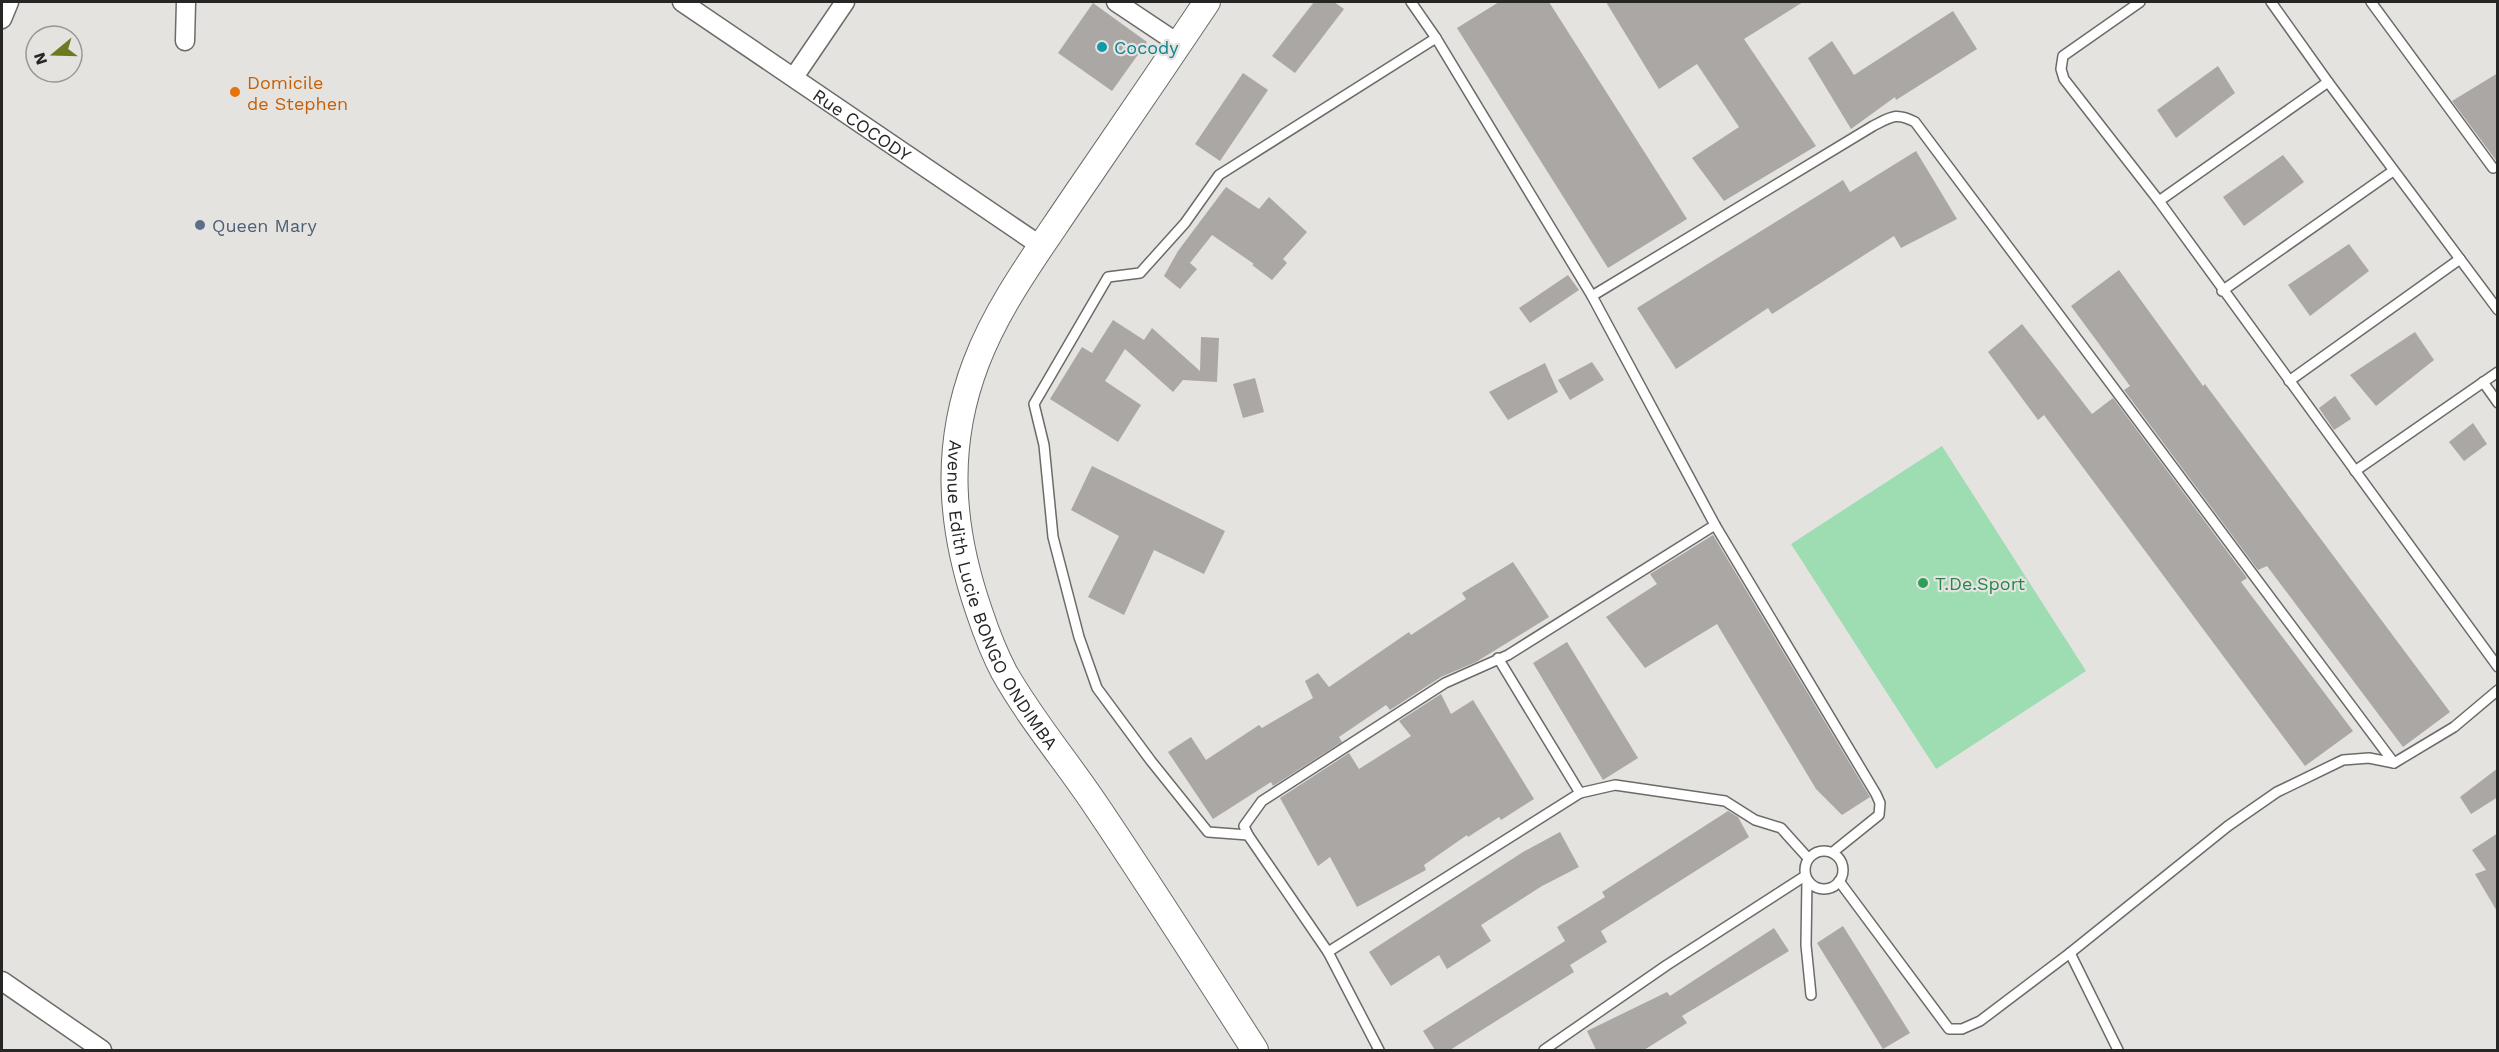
<svg xmlns="http://www.w3.org/2000/svg" width="2499" height="1052" font-family="'Work Sans',sans-serif">
	<style>
		.green { fill: #9edcb1 }
		.building { fill: #aaa7a5 }
		.lines { fill: none; stroke-linecap: round; stroke-linejoin: round }
		.lane-casing { stroke: #6c6b68; stroke-width: 12 }
		.street-casing { stroke: #6c6b68; stroke-width: 21 }
		.secondary-casing { stroke: #6c6b68; stroke-width: 28 }
		.lane { stroke: #fff; stroke-width: 9 }
		.street { stroke: #fff; stroke-width: 18 }
		.secondary { stroke: #fff; stroke-width: 26 }
		.culture-dot { fill: #0f9aa8; stroke: #e4e3e0; stroke-width: 2 }
		.food-dot { fill: #e8710a; stroke: #e4e3e0; stroke-width: 2 }
		.service-dot { fill: #5c6f8a; stroke: #e4e3e0; stroke-width: 2 }
		.leisure-dot { fill: #2e9e5b; stroke: #e4e3e0; stroke-width: 2 }
		.labels { text-anchor: middle; dominant-baseline: central; stroke-width: 4.5; stroke-linejoin: round; paint-order: stroke }
		.culture-label { font-size: 18px; fill: #0d838f; stroke: #e4e3e0; text-anchor: start }
		.food-label { font-size: 18px; fill: #c56008; stroke: #e4e3e0; text-anchor: start }
		.street-label { font-size: 18px; fill: #262625; stroke: #e4e3e0 }
		.service-label { font-size: 18px; fill: #4e5e75; stroke: #e4e3e0; text-anchor: start }
		.leisure-label { font-size: 18px; fill: #27864d; stroke: #e4e3e0; text-anchor: start }
	</style>
	<rect width="100%" height="100%" fill="#e4e3e0"/>
	<polygon class="green" points="1942,446 2086,671 1936,769 1791,544"/>
	<g class="building">
		<polygon points="1314,2 1334,2 1344,9 1295,73 1272,56"/>
		<polygon points="1499,2 1549,2 1687,219 1608,268 1457,28"/>
		<polygon points="1606,2 1803,2 1744,39 1816,146 1724,201 1692,158 1739,127 1697,64 1659,89"/>
		<polygon points="1093,3 1147,42 1112,91 1058,53"/>
		<polygon points="1953,11 1977,49 1896,100 1895,97 1851,129 1808,58 1832,41 1854,75"/>
		<polygon points="2218,66 2235,93 2176,138 2157,110"/>
		<polygon points="1243,73 1268,90 1220,161 1195,144"/>
		<polygon points="2498,73 2498,163 2452,101"/>
		<polygon points="1916,151 1957,219 1901,248 1894,236 1772,314 1768,308 1676,369 1637,308 1843,180 1850,192"/>
		<polygon points="2283,155 2304,182 2244,226 2223,197"/>
		<polygon points="1226,187 1259,209 1269,197 1307,232 1283,259 1287,263 1272,280 1252,265 1254,264 1212,235 1190,263 1197,269 1180,289 1164,276 1178,251"/>
		<polygon points="2349,244 2369,271 2310,316 2288,285"/>
		<polygon points="2119,270 2203,386 2205,384 2450,712 2403,747 2267,566 2258,570 2124,390 2130,386 2071,306"/>
		<polygon points="1568,275 1579,290 1530,323 1519,308"/>
		<polygon points="1113,320 1144,340 1152,328 1200,371 1201,337 1219,338 1217,382 1183,380 1173,392 1125,349 1105,381 1141,405 1118,442 1050,399 1082,347 1092,353"/>
		<polygon points="2022,324 2092,414 2113,398 2247,578 2241,582 2353,731 2305,766 2044,415 2038,420 1988,352"/>
		<polygon points="2415,332 2434,360 2376,406 2350,375"/>
		<polygon points="1592,362 1604,380 1570,400 1558,380"/>
		<polygon points="1545,363 1558,392 1508,420 1489,392"/>
		<polygon points="1255,378 1264,412 1243,418 1233,384"/>
		<polygon points="2335,396 2351,419 2334,430 2319,408"/>
		<polygon points="2473,423 2487,444 2464,461 2449,442"/>
		<polygon points="1092,466 1225,531 1204,574 1154,550 1124,615 1088,597 1119,536 1071,510"/>
		<polygon points="1713,535 1870,797 1842,815 1816,789 1717,624 1645,668 1606,617 1657,584 1650,574"/>
		<polygon points="1513,562 1549,617 1476,662 1441,677 1390,710 1386,705 1339,737 1342,742 1273,786 1271,782 1213,819 1168,752 1191,737 1206,760 1259,725 1262,728 1313,698 1305,681 1318,673 1329,687 1409,632 1411,635 1466,599 1462,593"/>
		<polygon points="1567,642 1638,758 1603,780 1533,663"/>
		<polygon points="1441,694 1451,714 1473,700 1534,799 1501,820 1499,817 1468,837 1467,835 1424,865 1426,870 1357,907 1330,857 1318,866 1280,798 1349,753 1359,769 1411,736 1399,721"/>
		<polygon points="2498,768 2498,797 2471,814 2460,797"/>
		<polygon points="1728,811 1738,817 1749,837 1601,931 1607,942 1570,965 1574,972 1450,1050 1435,1050 1423,1031 1565,941 1557,927 1605,897 1602,892"/>
		<polygon points="1560,832 1579,867 1542,886 1481,925 1491,941 1447,969 1439,955 1391,986 1369,952 1523,852"/>
		<polygon points="2498,833 2498,913 2475,874 2486,870 2472,850"/>
		<polygon points="1843,926 1910,1033 1883,1049 1817,943"/>
		<polygon points="1774,928 1789,951 1682,1016 1687,1023 1644,1050 1596,1050 1587,1031 1667,992 1670,996"/>
	</g>
	<g class="lines">
		<defs>
			<g id="lane">
				<polyline points="1411,2 1436,38 1592,296 1715,525 1876,794 1880,803 1879,815 1833,852"/>
				<polyline points="2140,2 2063,56 2061,69 2064,79 2159,201 2498,667"/>
				<polyline points="2271,2 2328,82 2498,310"/>
				<polyline points="2371,2 2493,168"/>
				<polyline points="2159,201 2328,82"/>
				<polyline points="2222,291 2393,171"/>
				<path d="M1592 296 1873 126C1891 117 1896 112 1915 122L2394 763"/>
				<polyline points="2289,381 2460,259"/>
				<polyline points="2483,382 2498,403"/>
				<polyline points="2355,471 2498,372"/>
				<polyline points="1498,658 1580,793 1615,785 1725,801 1755,820 1781,828 1808,858"/>
				<polyline points="1248,835 1208,832 1151,761 1097,688 1079,637 1053,537 1044,445 1034,404 1108,277 1140,273 1185,223 1219,175 1436,38"/>
				<circle cx="1824" cy="870" r="19"/>
				<polyline points="1807,880 1806,945 1811,995"/>
				<polyline points="1839,881 1949,1029 1962,1029 1980,1021 2070,953 2228,826 2277,792 2343,760 2369,758 2394,763 2454,727 2498,690"/>
				<polyline points="1328,952 1580,793"/>
				<polyline points="2070,953 2118,1050"/>
				<polyline points="1379,1050 1328,952 1248,835 1244,826 1262,801 1445,683 1508,655 1715,525"/>
				<polyline points="1544,1050 1667,965 1805,876"/>
			</g>
			<g id="street">
				<path id="s1" d="M682 2 1041 246"/>
				<polyline points="1116,2 1179,44"/>
				<polyline points="2,19 9,2"/>
				<polyline points="185,41 186,2"/>
				<polyline points="794,77 845,2"/>
				<polyline points="2,981 102,1050"/>
			</g>
			<g id="secondary">
				<path id="s2" d="M1207 2C1162 69 1117 135 1071 202 1037 253 998 305 976 363 944 447 950 527 979 611 986 632 994 653 1004 672 1031 720 1067 762 1097 807 1151 887 1203 969 1255 1050"/>
			</g>
		</defs>
		<use href="#lane" class="lane-casing"/>
		<use href="#street" class="street-casing"/>
		<use href="#secondary" class="secondary-casing"/>
		<use href="#lane" class="lane"/>
		<use href="#street" class="street"/>
		<use href="#secondary" class="secondary"/>
	</g>
	<circle class="culture-dot" cx="1102" cy="47" r="6"/>
	<circle class="food-dot" cx="235" cy="92" r="6"/>
	<circle class="service-dot" cx="200" cy="225" r="6"/>
	<circle class="leisure-dot" cx="1923" cy="583" r="6"/>
	<g class="labels">
		<g class="culture-label">
			<text x="1114" y="47">Cocody</text>
		</g>
		<g class="food-label">
			<text x="247" y="82">Domicile<tspan x="247" dy="21">de Stephen</tspan></text>
		</g>
		<g class="street-label">
			<text stroke="none"><textPath href="#s1" startOffset="218">Rue COCODY</textPath></text>
			<text stroke="none"><textPath href="#s2" startOffset="674">Avenue Edith Lucie BONGO ONDIMBA</textPath></text>
		</g>
		<g class="service-label">
			<text x="212" y="225">Queen Mary</text>
		</g>
		<g class="leisure-label">
			<text x="1935" y="583">T.De.Sport</text>
		</g>
	</g>
	<rect width="2499" height="1052" fill="none" stroke="#262625" stroke-width="6"/>
	<g transform="translate(54 54) rotate(251)"><circle r="28" fill="#e4e3e0" stroke="#989795" stroke-width="1.5"/>
	<path d="M0-4.5L10 22L0 15L-10 22Z" fill="#707822"/>
	<text y="-9" font-size="16" font-weight="bold" text-anchor="middle" fill="#262625">N</text>
	</g>
</svg>
